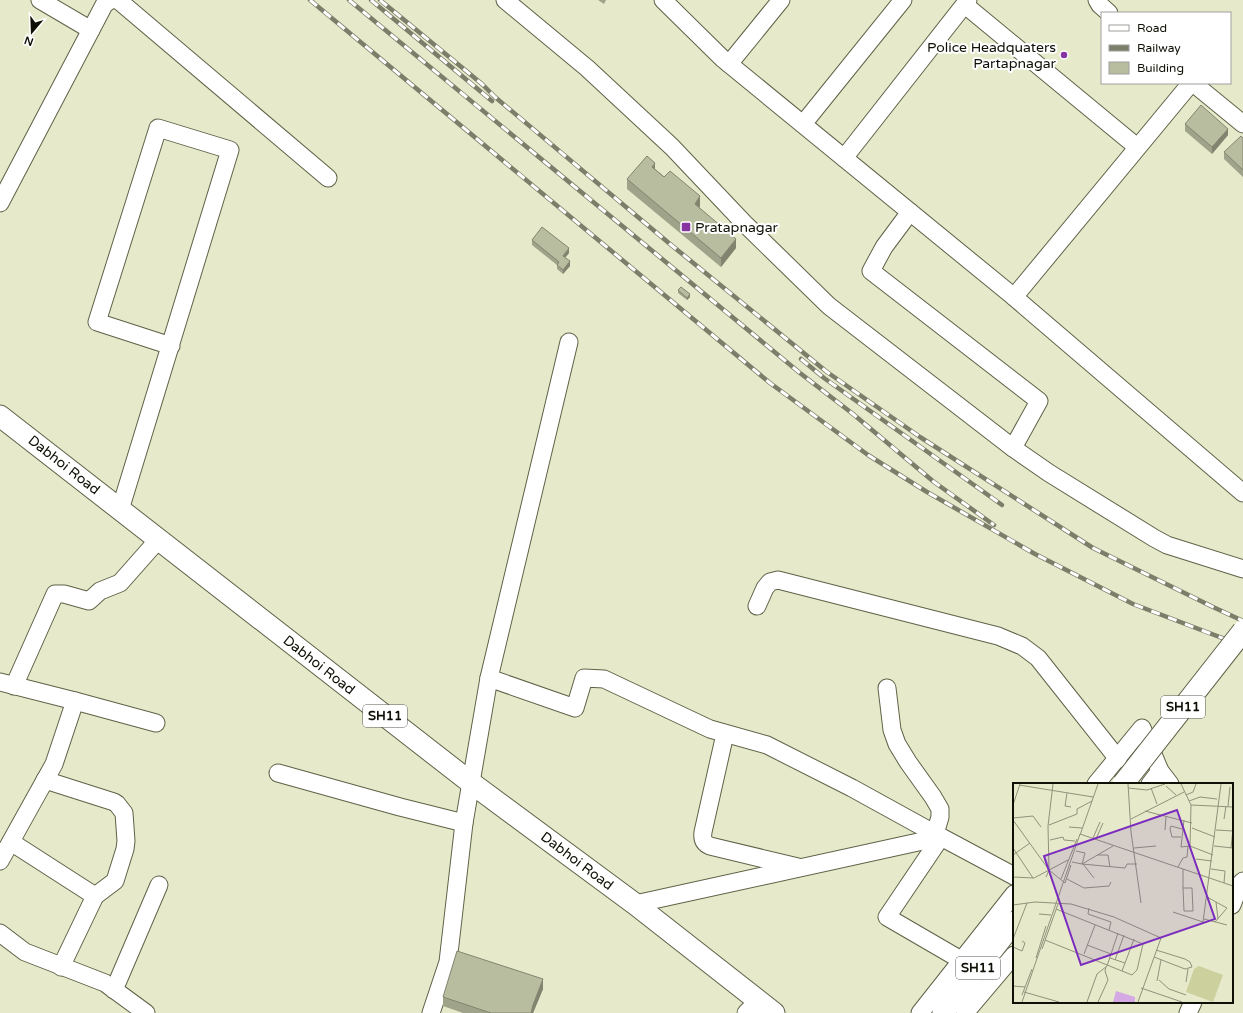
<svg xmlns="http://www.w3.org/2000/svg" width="1243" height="1013" font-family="'Varela Round',sans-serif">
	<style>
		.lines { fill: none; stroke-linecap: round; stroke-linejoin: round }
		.minor-casing { stroke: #5f6247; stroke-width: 19 }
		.major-casing { stroke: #5f6247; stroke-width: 23 }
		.minor { stroke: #fff; stroke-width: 17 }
		.major { stroke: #fff; stroke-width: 21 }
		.rail-casing { stroke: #7c7e6a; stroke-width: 4.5 }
		.rail { stroke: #fff; stroke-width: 3; stroke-dasharray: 9; stroke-linecap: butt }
		.major-bridge-casing { stroke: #5f6247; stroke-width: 23; stroke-linecap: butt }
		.major-bridge { stroke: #fff; stroke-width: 21 }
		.wall { fill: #9fa389 }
		.shaded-wall { fill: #82846f }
		.building { fill: #b9bd9f; stroke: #82846f }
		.poi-dot { fill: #8733a1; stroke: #fff; stroke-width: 1.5 }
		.labels { text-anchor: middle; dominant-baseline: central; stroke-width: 4; stroke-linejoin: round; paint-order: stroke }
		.shield { fill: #fff; stroke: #565750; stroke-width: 1 }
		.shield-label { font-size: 13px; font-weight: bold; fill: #0e0f05 }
		.poi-label { font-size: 14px; fill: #0e0f05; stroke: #fff; text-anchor: end }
		.street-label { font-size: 14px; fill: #0e0f05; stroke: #fff }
		.inset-road { fill: none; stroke: #90927b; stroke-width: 1 }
		.view { fill: #7b2cbf; fill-opacity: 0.15; stroke: #7b2cbf; stroke-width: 2 }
		.inset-edge { fill: none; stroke: #0e0f05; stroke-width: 2 }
	</style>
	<rect width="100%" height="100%" fill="#e6e9ca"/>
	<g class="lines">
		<defs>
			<g id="minor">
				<polyline points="40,0 91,30"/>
				<polyline points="115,0 118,0 328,178"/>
				<polyline points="505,0 587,68 672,147 744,223 829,306 1013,448 1049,473 1154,538 1167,545 1243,569"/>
				<polyline points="663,0 723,59 1014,297 1243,493"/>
				<polyline points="1097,0 1100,5 1109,13"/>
				<polyline points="965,5 1137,147"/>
				<polyline points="729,64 781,0"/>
				<polyline points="1193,83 1243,124"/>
				<polyline points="803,124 903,0"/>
				<polyline points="844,158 968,0"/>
				<polyline points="0,203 104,5 110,0"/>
				<polyline points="910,212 884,247 871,271 1039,401 1013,448"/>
				<polyline points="1014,297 1191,83"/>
				<polyline points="120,510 230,150 158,128 97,322 171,346"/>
				<polyline points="757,606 765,588 770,582 778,580 998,636 1022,646 1038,658 1118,759"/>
				<polyline points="489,678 575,708 584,678 604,679 710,729 767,745 852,788 941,837 887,917 961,960"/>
				<polyline points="0,682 75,701 54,764 0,861"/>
				<polyline points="14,686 55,594 64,594 89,601 100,591 120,583 158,540"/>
				<polyline points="887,688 892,730 897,744 908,762 933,797 940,809 940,817 935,834"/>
				<polyline points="75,701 156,723"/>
				<path d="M725 734 703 832C702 839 703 843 710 846L798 867"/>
				<polyline points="278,773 400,807 464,823"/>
				<polyline points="1096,784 1142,728 1160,771 1170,784"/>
				<polyline points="1150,784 1160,771"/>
				<polyline points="11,842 95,896 115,881 125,849 126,841 124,813 117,804 114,802 45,780"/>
				<polyline points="635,904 941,837 1014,876"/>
				<polyline points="1232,905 1240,884 1243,881"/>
				<polyline points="0,933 25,952 105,983 146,1013"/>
				<polyline points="61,967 95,896"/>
				<polyline points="114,990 159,885"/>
				<polyline points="431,1013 448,962 464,823 489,678 569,342"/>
				<polyline points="746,1013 758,1001"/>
				<polyline points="920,1013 1014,894"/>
				<polyline points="965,1013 1014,955"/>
				<polyline points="1188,1013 1193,1002"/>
			</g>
			<g id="major">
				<polyline points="0,416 470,782 635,904 774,1013"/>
				<polyline points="943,1013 1014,922"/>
			</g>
		</defs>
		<use href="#minor" class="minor-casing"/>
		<use href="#major" class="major-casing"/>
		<use href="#minor" class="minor"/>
		<use href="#major" class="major"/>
		<defs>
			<g id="rail">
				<polyline points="310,0 770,383 868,455 927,492 1035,554 1133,604 1243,646"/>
				<polyline points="349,0 800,373 853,414 934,482 994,525"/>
				<polyline points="371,0 492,101"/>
				<polyline points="380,0 482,84 495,97 670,244 827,372 920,437 1093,548 1213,607 1243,621"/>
				<polyline points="801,359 824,378 1002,505"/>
			</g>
		</defs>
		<use href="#rail" class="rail-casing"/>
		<use href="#rail" class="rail"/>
		<defs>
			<polyline id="major-bridge" points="1123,784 1243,631"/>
		</defs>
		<use href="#major-bridge" class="major-bridge-casing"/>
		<use href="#major-bridge" class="major-bridge"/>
	</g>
	<g class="wall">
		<polygon points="598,0 606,0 604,4"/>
		<polygon points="1185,124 1228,135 1212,154 1185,131"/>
		<polygon points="1243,138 1243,177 1224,159 1224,152"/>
		<polygon points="655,169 700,206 699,207 736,248 721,267 627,189 627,179"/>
		<polygon points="532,240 569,253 565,258 570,266 563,274 557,269 557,265 532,245"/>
		<polygon points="678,290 690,297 687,300 678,293"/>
		<polygon points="543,989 533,1013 463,1013 443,1006 443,997"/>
	</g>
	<g class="shaded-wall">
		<polygon points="1228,129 1228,135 1212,154 1212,147"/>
		<polygon points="655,163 655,172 652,167"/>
		<polygon points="700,196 700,206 695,213 695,204"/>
		<polygon points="736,239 736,248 721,267 721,258"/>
		<polygon points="569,248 569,253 563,260 563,256"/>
		<polygon points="570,261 570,266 563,274 563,270"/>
		<polygon points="690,294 690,297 687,300 687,298"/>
		<polygon points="543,979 543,989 533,1013 531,1013 533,1005"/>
	</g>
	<g class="building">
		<polygon points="1201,105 1228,129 1212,147 1185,124"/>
		<polygon points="1241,136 1243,138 1243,170 1224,152"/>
		<polygon points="647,156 655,163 652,167 664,177 670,171 700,196 695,204 736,239 721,258 627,179"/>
		<polygon points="542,227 569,248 563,256 570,261 563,270 557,265 559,262 532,240"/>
		<polygon points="681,287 690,294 687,298 678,290"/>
		<polygon points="457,951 543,979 533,1005 531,1013 491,1013 443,997"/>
	</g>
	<g class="poi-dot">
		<circle cx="1064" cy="55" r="4"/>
		<rect x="681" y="222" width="10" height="10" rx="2"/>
	</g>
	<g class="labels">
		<g class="shield">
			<rect x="1161" y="696" width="44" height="22" rx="3"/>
			<rect x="363" y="705" width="44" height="22" rx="3"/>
			<rect x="956" y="957" width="44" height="22" rx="3"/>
		</g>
		<g class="shield-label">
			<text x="1183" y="707">SH11</text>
			<text x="385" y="716">SH11</text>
			<text x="978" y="968">SH11</text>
		</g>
		<g class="poi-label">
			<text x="1056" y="47">Police Headquaters<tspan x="1056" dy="16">Partapnagar</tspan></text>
			<text x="695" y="227" text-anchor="start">Pratapnagar</text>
		</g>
		<g class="street-label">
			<text transform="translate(64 465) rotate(38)">Dabhoi Road</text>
			<text transform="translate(319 665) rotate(38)">Dabhoi Road</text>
			<text transform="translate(577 861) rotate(37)">Dabhoi Road</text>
		</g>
	</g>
	<g transform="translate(1013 783)">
		<rect width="220" height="220" fill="#e6e9ca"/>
		<path d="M186 183 210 192 200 219 173 209 181 186Z" fill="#cbd09d"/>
		<path d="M103 208 122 214V219H100Z" fill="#d4a9e4"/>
		<path class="inset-road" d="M115 1 118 49 128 120M168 1 178 22 177 63 200 72M6 2 80 14M153 3 163 12M115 5 134 7 152 1M138 5 144 21M54 10 52 23 58 24M173 12 180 9 183 1M176 18 187 14 204 16M0 22 7 1M178 22 220 24M215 23 217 4M132 28 179 40M0 35 20 33 28 44M118 36 171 9M211 36 213 23M0 37 36 87 52 100 58 82M171 37 168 64 177 63M36 42 64 31V26L79 18M56 44 69 45M179 45 202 54M152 47 153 34M203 47 220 48M67 51 220 103M67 52 85 1M168 54H159L157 46 158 43 169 46M80 55 87 39M83 56 90 40M37 57 50 54 51 57 62 58M201 63 220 65M0 65 20 95M121 65 143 63M218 65 220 46M63 68 72 70 69 81 112 85 114 81H124M0 72 17 60M84 72H95L97 84M183 76 199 78M59 79 69 81 100 63M70 81 81 95M165 84 170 75 174 74 175 63M170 86V105L171 128H180L179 105H170M198 86 212 88 211 100M0 94 21 95 55 77M33 94 36 87 35 43 40 1M48 96 64 56M54 96 71 105 96 103 98 99M194 114 214 125 202 139M203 119 205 136M0 122 22 119 58 121 101 134 148 155 125 219M76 125 75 131 98 139 96 147M160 129 190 139 208 1M26 131 38 132M191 136 214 142M0 156 14 120M32 157 114 190 119 192 124 187 130 161 43 126M74 162 98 171M0 164 9 168 12 160 9 158M29 166 45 121M71 171 82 142M141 174 172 186 179 184 177 179 172 176 143 167M23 175 33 143M97 175 112 180M102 177 111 152M109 188 121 156M146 197 156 206 173 212M144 198 148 177M173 199 175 186M0 203 12 204M128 205 169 219M11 209 46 219M9 212 19 186M9 219 67 51M74 219 84 191 94 183 105 150M85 219 95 197 92 188 93 184"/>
		<path class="view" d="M164 27 202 136 68 182 31 73Z"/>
		<rect width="220" height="220" class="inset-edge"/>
	</g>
	<rect x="1101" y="12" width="130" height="72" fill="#ffffff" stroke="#9f9f9b"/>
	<rect x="1109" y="25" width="20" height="6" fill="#ffffff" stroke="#9f9f9b"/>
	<text x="1137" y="32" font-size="12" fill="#0e0f05">Road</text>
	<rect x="1109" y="45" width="20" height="6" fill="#7c7e6a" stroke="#9f9f9b"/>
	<text x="1137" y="52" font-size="12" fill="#0e0f05">Railway</text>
	<rect x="1109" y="62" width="20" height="12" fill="#b9bd9f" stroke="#9f9f9b"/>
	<text x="1137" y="72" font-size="12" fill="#0e0f05">Building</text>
	<g transform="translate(32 32) rotate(199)" stroke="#ffffff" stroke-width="3" paint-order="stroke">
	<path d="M0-3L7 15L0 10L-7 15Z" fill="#0e0f05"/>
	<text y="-6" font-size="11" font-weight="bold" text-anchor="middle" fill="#0e0f05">N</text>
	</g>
</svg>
